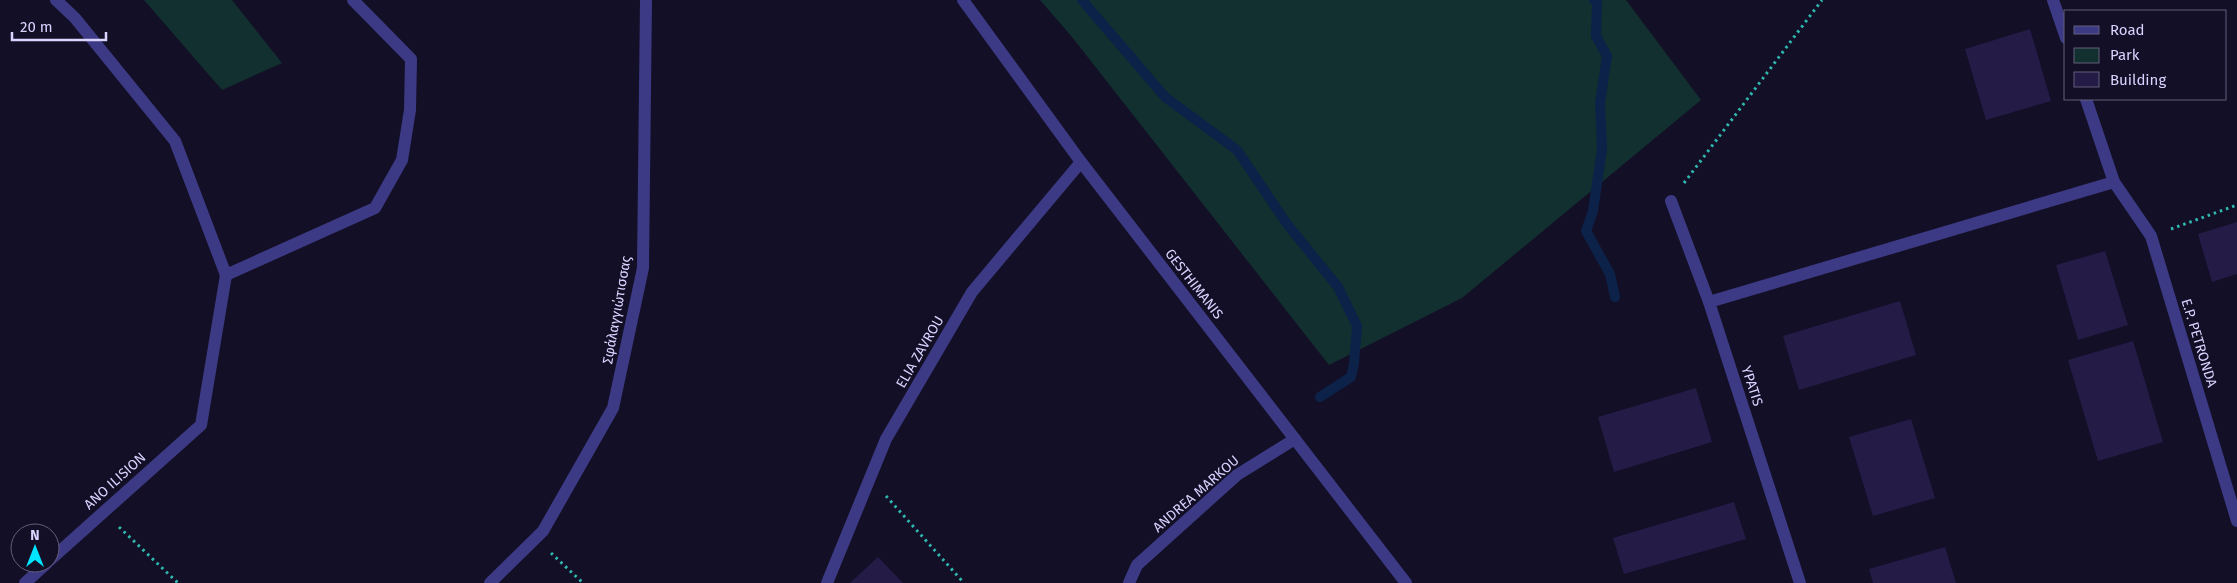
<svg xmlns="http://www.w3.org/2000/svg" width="2237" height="583" font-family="'Fira Sans',sans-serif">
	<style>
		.green { fill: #12302f }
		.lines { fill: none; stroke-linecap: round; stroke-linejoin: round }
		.stream { stroke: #0c2248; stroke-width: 10 }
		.building { fill: #241b47 }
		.path { stroke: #2fb8b0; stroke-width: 3; stroke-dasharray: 2.5 4; stroke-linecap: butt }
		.minor { stroke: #3d3a85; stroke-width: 12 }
		.tertiary { stroke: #3d3a85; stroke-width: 12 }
		.labels { text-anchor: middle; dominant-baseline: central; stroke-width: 4; stroke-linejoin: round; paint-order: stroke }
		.street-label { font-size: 14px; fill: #d9d4ff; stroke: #130f26 }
	</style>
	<rect width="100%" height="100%" fill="#130f26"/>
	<g class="green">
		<polygon points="144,0 232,0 282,63 222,90"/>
		<polygon points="1040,0 1626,0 1701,100 1462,298 1329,365 1072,37"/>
	</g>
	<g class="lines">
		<g class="stream">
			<polyline points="1082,0 1165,97 1237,150 1287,224 1338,287 1357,326 1354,364 1351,377 1320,397"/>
			<polyline points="1594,0 1597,2 1596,36 1607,56 1600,103 1602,149 1593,211 1586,231 1610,274 1615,297"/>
		</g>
	</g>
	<g class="building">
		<polygon points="2030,29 2051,101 1986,120 1965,49"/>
		<polygon points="2237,222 2237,274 2212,282 2198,234"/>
		<polygon points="2105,251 2128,325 2078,340 2056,265"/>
		<polygon points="1900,301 1916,355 1799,390 1783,336"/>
		<polygon points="2133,341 2163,442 2098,461 2068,360"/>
		<polygon points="1696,388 1712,442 1614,472 1598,417"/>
		<polygon points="1911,419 1935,498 1873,516 1849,437"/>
		<polygon points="1734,502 1746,539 1624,574 1613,538"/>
		<polygon points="1945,547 1956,583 1873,583 1869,569"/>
		<polygon points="878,557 903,583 850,583"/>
	</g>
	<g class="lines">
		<g class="path">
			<polyline points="1684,183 1822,0"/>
			<polyline points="2171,229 2237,205"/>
			<polyline points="886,496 964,583"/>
			<polyline points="119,527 178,583"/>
			<polyline points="551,553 583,583"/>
		</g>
		<g class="minor">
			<polyline points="2053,0 2066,38"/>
			<polyline points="2086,99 2114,182 2151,236 2237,521"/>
			<polyline points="1671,201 1709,302 1800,583"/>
			<polyline points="226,275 375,208 402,160 410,110 411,59 353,0"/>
			<polyline points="1709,302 2114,182"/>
			<polyline points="50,560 201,425 226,275 175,141 75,18 56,0"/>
			<polyline points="25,583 47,563"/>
			<polyline points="827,583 886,439 972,292 1081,162"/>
			<polyline points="1129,583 1137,565 1237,475 1295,439"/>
		</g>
		<g class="tertiary">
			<polyline points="963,0 1081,162 1406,583"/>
			<polyline points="490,583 543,531 613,408 643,268 646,0"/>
		</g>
	</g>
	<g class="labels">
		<g class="street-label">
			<text transform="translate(1194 284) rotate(52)">GESTHIMANIS</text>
			<text transform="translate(617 310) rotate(-80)">Σφάλαγγιώτισσας</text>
			<text transform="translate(2199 343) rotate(73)">E.P. PETRONDA</text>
			<text transform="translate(920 352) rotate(-60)">ELIA ZAVROU</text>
			<text transform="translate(1752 386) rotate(72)">YPATIS</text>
			<text transform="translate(115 481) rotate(-42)">ANO ILISION</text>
			<text transform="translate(1196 494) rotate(-41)">ANDREA MARKOU</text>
		</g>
	</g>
	<rect x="2064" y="10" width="162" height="90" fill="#130f26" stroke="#625e7d"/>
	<rect x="2074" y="26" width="25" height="8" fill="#3d3a85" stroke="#625e7d"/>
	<text x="2110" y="35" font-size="15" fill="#d9d4ff">Road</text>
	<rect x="2074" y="48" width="25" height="15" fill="#12302f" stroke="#625e7d"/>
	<text x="2110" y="60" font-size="15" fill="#d9d4ff">Park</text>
	<rect x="2074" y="72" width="25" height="15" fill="#241b47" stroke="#625e7d"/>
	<text x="2110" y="85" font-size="15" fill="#d9d4ff">Building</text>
	<g transform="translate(35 548)"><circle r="24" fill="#130f26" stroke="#625e7d"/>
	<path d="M0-4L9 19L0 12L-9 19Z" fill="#00e5ff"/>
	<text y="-8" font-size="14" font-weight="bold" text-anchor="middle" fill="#d9d4ff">N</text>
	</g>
	<path d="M12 32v8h94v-8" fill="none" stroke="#d9d4ff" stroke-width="2.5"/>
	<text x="20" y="32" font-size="15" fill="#d9d4ff" stroke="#130f26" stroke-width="4" paint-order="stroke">20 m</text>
</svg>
